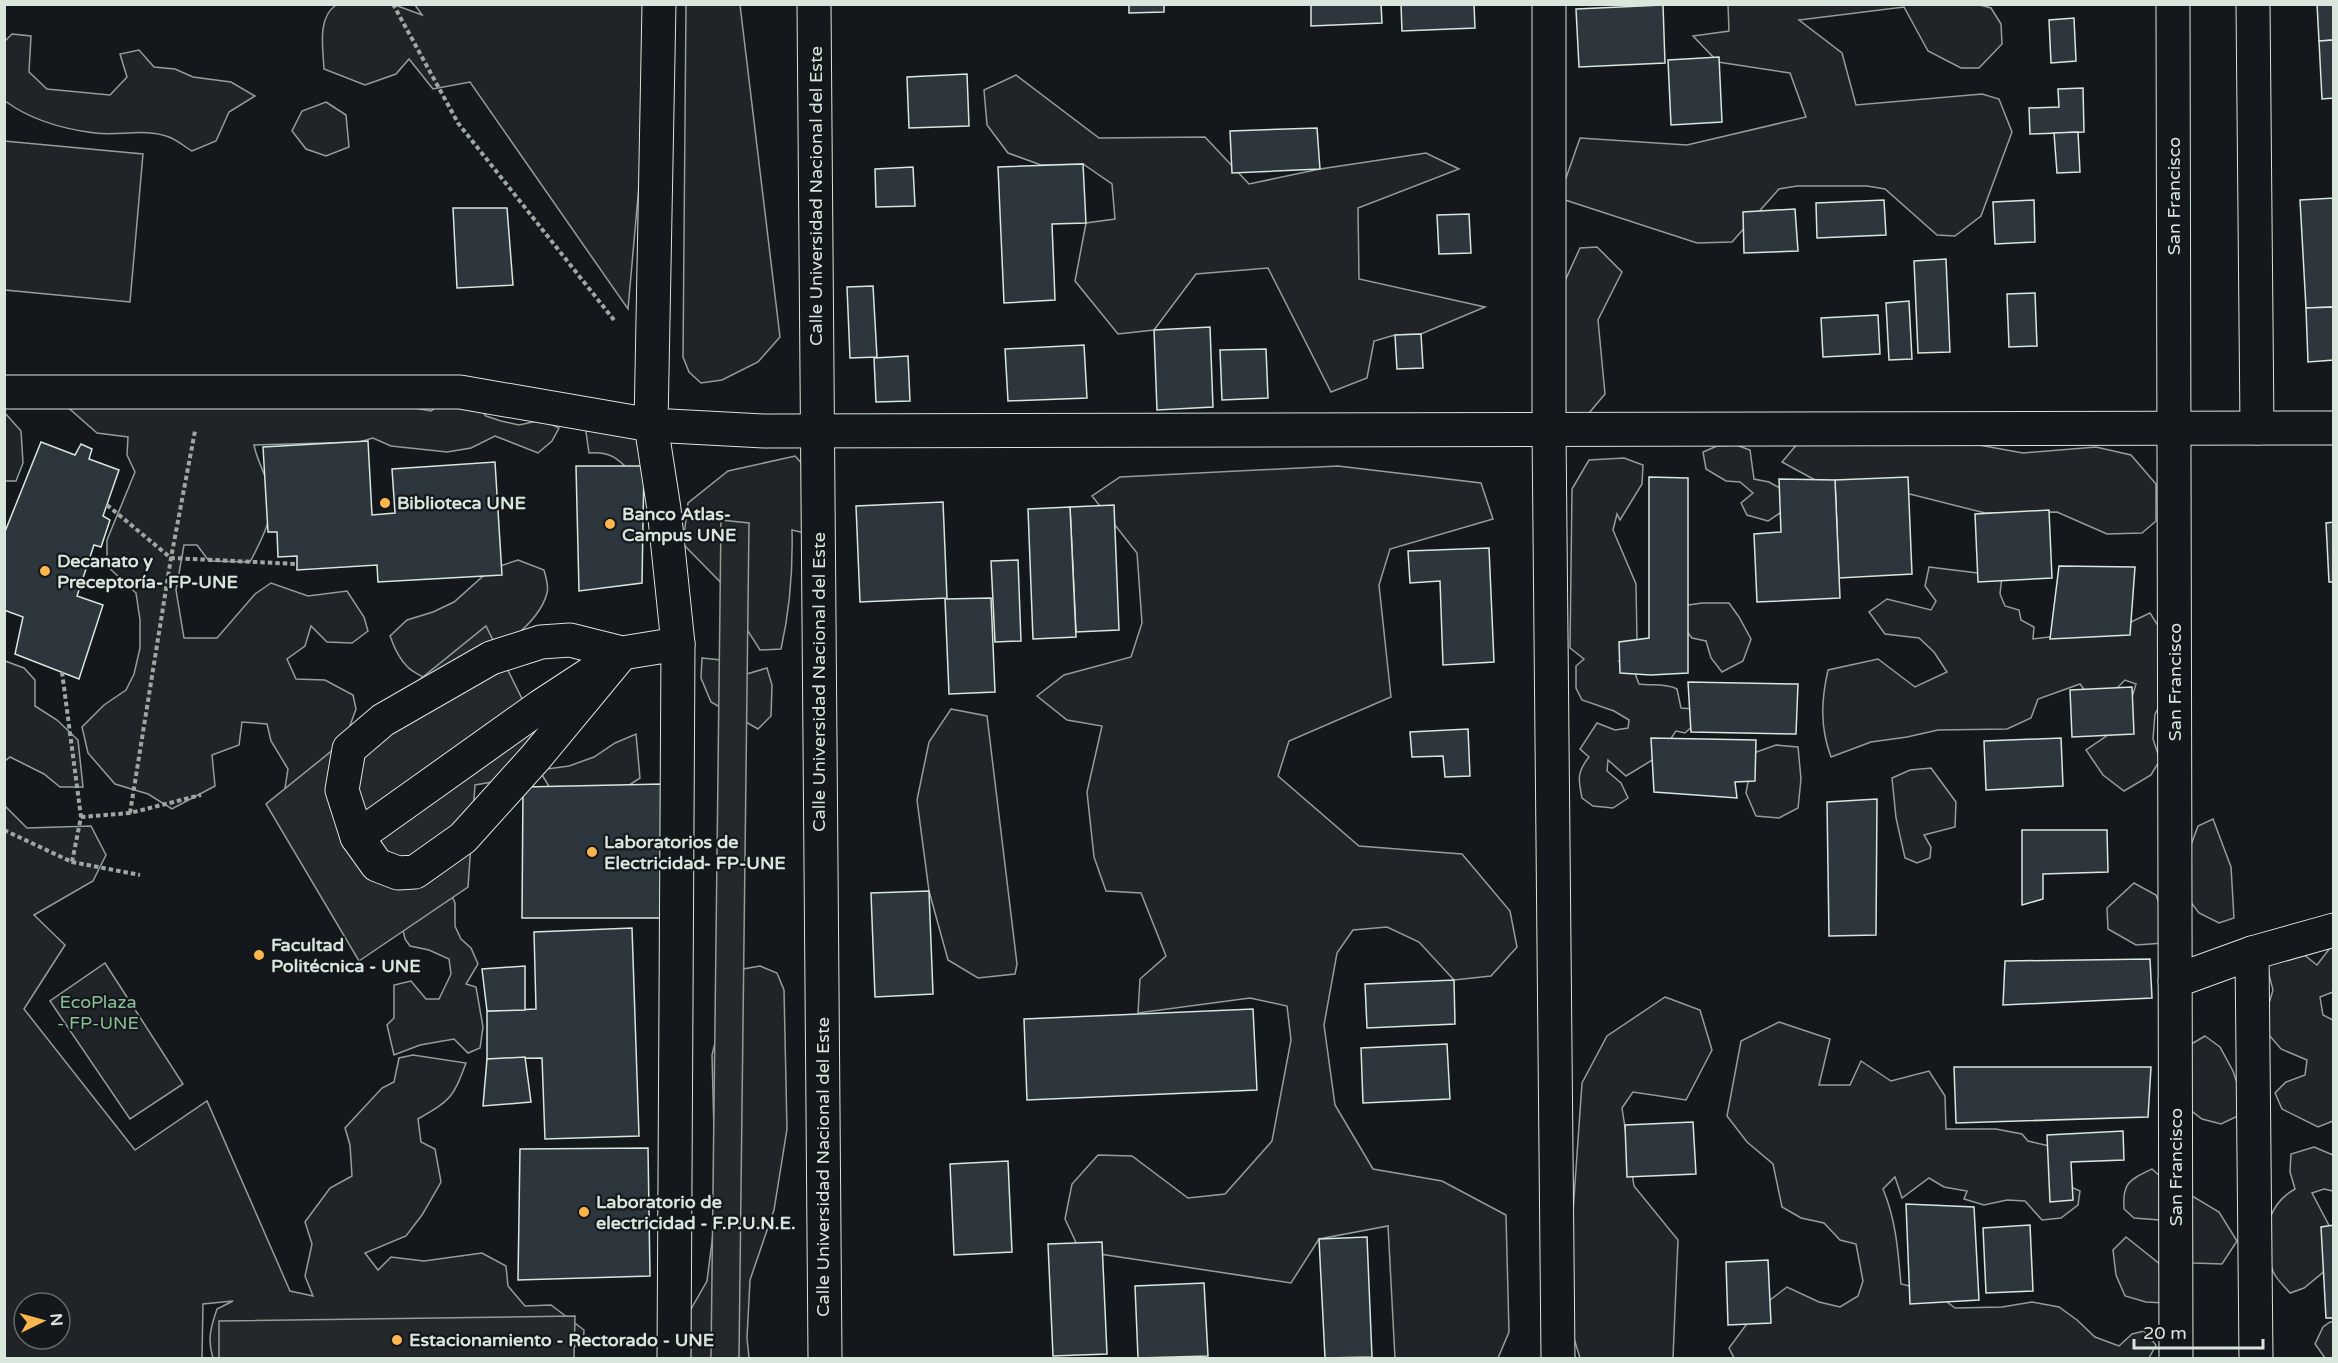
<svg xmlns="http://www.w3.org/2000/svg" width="2338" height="1363" font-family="'Varela Round',sans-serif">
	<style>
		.green { fill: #202428; stroke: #939e99; stroke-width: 1.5; fill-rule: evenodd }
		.parking { fill: #24282b; stroke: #939e99; stroke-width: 1.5 }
		.building { fill: #2c363c; stroke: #d8e6dc; stroke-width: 1.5 }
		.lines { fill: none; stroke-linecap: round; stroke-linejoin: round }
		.minor-casing { stroke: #d8e6dc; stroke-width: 35 }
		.path { stroke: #9da8a2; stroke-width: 4; stroke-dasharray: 4.5 3; stroke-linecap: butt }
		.minor { stroke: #14181c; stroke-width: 33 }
		.poi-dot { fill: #ffb74d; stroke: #14181c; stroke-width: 2 }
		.labels { text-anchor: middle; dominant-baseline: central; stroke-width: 4.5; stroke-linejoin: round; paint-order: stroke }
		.street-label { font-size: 18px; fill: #d8e6dc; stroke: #14181c }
		.poi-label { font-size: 18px; font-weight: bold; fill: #d8e6dc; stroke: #14181c; text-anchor: start }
		.park-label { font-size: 18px; fill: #8ac095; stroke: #14181c }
	</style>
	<rect width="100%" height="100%" fill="#14181c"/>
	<g class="green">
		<polygon points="686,4 740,5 780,337 758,362 722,380 701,383 689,372 683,357"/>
		<path d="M336 5H395L422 15 415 5H655L628 309 470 82 433 89 409 59 396 74 365 85 324 69C323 48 317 18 336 5Z"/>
		<polygon points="1728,5 1980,5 1991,8 2001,24 2002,44 1979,68 1961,68 1928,51 1904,7 1799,20 1842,53 1856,105 1982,94 1999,99 2012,132 1981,216 1955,236 1937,235 1885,189 1867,186 1797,186 1779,189 1732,242 1697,243 1559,198 1580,138 1687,145 1806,117 1790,73 1718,62 1693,36 1729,31"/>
		<path d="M12 34 31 36 29 72 47 89 110 95 127 77 120 54 139 50 154 67 175 69 193 77 231 82 255 96 229 112 216 141 192 151C185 147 177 140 169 137 145 128 119 136 95 133 62 129 31 120 5 101V41Z"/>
		<polygon points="1016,75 1099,138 1205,137 1249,184 1320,169 1426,153 1459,169 1358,208 1359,279 1485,307 1421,334 1395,335 1374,341 1367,378 1331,392 1268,268 1196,274 1154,330 1118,334 1075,281 1086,223 1115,219 1112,184 1083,164 1041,165 1008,153 987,125 984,90"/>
		<polygon points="326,102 346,115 349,147 326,156 306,149 292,131 302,111"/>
		<polygon points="4,141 143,154 130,302 5,290"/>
		<polygon points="1597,247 1622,272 1598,320 1605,394 1584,419 1566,420 1558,296 1580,248"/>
		<path d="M378 401 431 411 442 403 474 402 486 416 501 421 519 425 542 420 559 428 552 441 538 453 495 436 471 448 447 452 391 446 373 438 359 442 254 445C257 461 266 475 270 490 276 514 261 541 250 562L209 561 197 545H184L176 590 184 638H217L255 594 271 583 308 596 347 591 364 617 368 631 352 643 327 642 311 626 305 646 287 659 296 679 325 680 353 695 356 709 340 753 281 813 288 769 271 741 267 724 242 722 239 745 212 755 215 786 172 809 148 794 115 784 88 753 82 727 104 705 126 690 134 674 140 648V620L136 593 107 566V540L135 472 127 455 128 437 97 433 64 404Z"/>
		<polygon points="5,413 21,431 23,463 16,481 5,481"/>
		<path d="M593 424 634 434 649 468 633 474C618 459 611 451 589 453L586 432Z"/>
		<polygon points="1896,430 2023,453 2096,447 2131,455 2156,484 2156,521 2142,533 2107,534 2057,512 1985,513 1874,485 1815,480 1782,462 1804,436"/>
		<polygon points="1736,445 1750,450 1754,479 1769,482 1787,492 1786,509 1768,521 1747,515 1741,503 1753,493 1740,482 1726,481 1706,469 1703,452 1717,446"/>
		<path d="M795 456 806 468 809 534 792 530C793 570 790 609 781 649L760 650 739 617 730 592 683 544 688 503 728 471Z"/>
		<path d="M1624 458 1643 465 1642 484 1620 520 1617 514 1613 530 1636 584 1637 639 1630 657 1619 661 1633 668 1639 684C1651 686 1666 683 1677 689L1681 708 1694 709 1700 719 1685 733 1676 731 1659 756 1626 776 1608 760 1607 771 1621 783 1628 798 1613 808 1593 806 1582 798C1578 779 1577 772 1589 757L1580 749 1597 723 1615 730 1628 728 1629 720 1614 711 1582 700 1576 688V666L1584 659 1570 648 1572 489 1589 460Z"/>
		<polygon points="1338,466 1481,483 1493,519 1390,549 1379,585 1391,697 1289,741 1278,776 1359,846 1462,854 1510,911 1517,947 1491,976 1454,980 1419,942 1387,927 1353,930 1337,953 1324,1025 1335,1105 1373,1169 1442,1181 1506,1215 1509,1332 1498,1358 1395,1358 1388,1226 1319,1239 1291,1283 1080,1251 1065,1219 1072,1184 1098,1155 1132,1156 1188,1198 1225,1194 1272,1141 1291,1040 1287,1006 1250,998 1138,1013 1140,979 1166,956 1141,893 1106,891 1094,857 1087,792 1102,726 1067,720 1037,696 1064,675 1131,657 1142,623 1137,553 1092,496 1120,477"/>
		<path d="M518 560 544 570C546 577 549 587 547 593 537 633 473 664 440 685 410 672 401 667 390 636L407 620 433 612 454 602 491 569Z"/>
		<path d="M1929 567 2002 576 2000 594 2005 606 2019 610 2021 620 2034 627 2033 639 2116 629 2150 613 2164 635 2162 702 2155 714 2153 739 2160 760 2151 775 2124 791 2103 775 2086 750 2124 724 2136 684 2125 680 2111 694 2089 696 2080 684 2038 699 2031 718 2007 729 1938 730 1907 737 1871 742 1831 757C1820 727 1821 701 1828 670L1878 659 1915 687 1947 672 1934 652 1919 638 1885 634 1869 612 1887 599 1931 610 1936 601 1925 586Z"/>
		<polygon points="1702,603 1729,603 1739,617 1751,639 1743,661 1722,672 1711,658 1706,641 1692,638 1680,623 1682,606"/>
		<polygon points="702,658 731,661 740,676 767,668 772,685 771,716 758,729 711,702 701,678"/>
		<polygon points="5,661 24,668 35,680 35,706 57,720 78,740 83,787 60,787 44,774 10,757 5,761"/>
		<polygon points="951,709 987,716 1017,964 1015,974 978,978 948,960 929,891 917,800 929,742"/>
		<polygon points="636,734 640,778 620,791 553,793 539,770 569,766 594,757 615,743"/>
		<polygon points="1776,745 1798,747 1801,779 1798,808 1779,818 1756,816 1746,793 1750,771 1748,755"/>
		<polygon points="1931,768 1956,802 1955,827 1924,835 1931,847 1930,858 1917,863 1905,858 1896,818 1892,778 1910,770"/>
		<path d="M4 805 27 828 91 826 106 855 93 881 34 915 65 945 24 1009 135 1150 207 1101 290 1291 313 1296 305 1276 312 1244 305 1222 330 1188 352 1176 350 1145 345 1128 382 1088 394 1082 399 1058 413 1055 466 1063C453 1098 451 1100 418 1119L421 1142 435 1149 441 1182 422 1215 406 1236 365 1253 378 1270 391 1257 424 1261 482 1253 506 1266 508 1286 525 1306 551 1305 584 1330 583 1346 304 1358H213C207 1340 211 1326 217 1309L233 1301 203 1304 202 1358H5ZM24 1303H60V1339H24Z"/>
		<polygon points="2213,819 2231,867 2234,918 2219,923 2199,913 2186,896 2188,853 2198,826"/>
		<polygon points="2134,883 2156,895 2165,919 2164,943 2136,945 2108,929 2107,908"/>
		<polygon points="450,892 455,903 455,926 461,939 471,948 478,964 466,984 476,987 483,1027 480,1048 468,1053 454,1039 420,1045 394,1055 387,1025 394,1018 394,985 411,981 426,999 439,999 451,974 449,959 429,950 410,946 405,939 397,903"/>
		<polygon points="2333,944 2333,992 2320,997 2323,1015 2333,1020 2333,1121 2318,1127 2282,1109 2275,1093 2286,1082 2305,1075 2307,1060 2281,1049 2269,1035 2266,1014 2273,990 2267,967 2285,953 2303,954 2317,965"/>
		<polygon points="105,963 183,1084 130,1119 50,1001"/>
		<polygon points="760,966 777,973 784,990 787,1129 774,1210 750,1280 747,1338 749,1358 663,1358 707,1281 716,1210 712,1055 730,982 743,969"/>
		<polygon points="1665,997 1700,1010 1712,1050 1686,1100 1633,1092 1622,1108 1634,1186 1678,1240 1673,1358 1580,1358 1566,1312 1582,1083 1607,1036"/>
		<path d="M1779 1022 1830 1039 1819 1085H1850L1861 1061 1891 1081 1929 1071 1945 1096 1946 1129H1996L2022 1134 2028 1141 2054 1147 2060 1182 2080 1191 2078 1205 2061 1218 2042 1220 2025 1201 2007 1200 1984 1205 1964 1199 1967 1191 1944 1187 1929 1178 1902 1198 1895 1177 1883 1189C1896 1220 1898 1251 1901 1284L1934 1292 1955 1308 2002 1307 2032 1302 2059 1307 2077 1320 2095 1337 2119 1346 2132 1334 2144 1331 2156 1345 2149 1358H1734L1729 1348 1757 1310 1787 1287 1819 1302 1840 1307 1858 1296 1863 1281 1856 1244 1840 1240 1824 1223 1801 1218 1782 1207 1773 1164 1747 1142 1727 1116 1741 1041Z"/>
		<polygon points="2205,1036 2220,1047 2233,1071 2243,1101 2240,1115 2221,1124 2202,1119 2189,1109 2166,1059"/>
		<path d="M2314 1147 2333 1155V1191L2324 1189 2312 1193 2333 1233 2332 1265 2304 1288 2290 1293C2285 1287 2279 1282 2275 1275 2271 1270 2271 1263 2269 1257 2262 1230 2270 1203 2295 1189L2290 1172 2291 1154Z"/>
		<path d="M2152 1169 2162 1178 2219 1212 2237 1241 2222 1264 2193 1263 2185 1247 2160 1220 2134 1218 2124 1209C2122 1183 2129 1180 2152 1169Z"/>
		<polygon points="2126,1237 2161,1265 2165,1303 2146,1302 2125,1296 2116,1275 2113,1250"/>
		<polygon points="2330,1322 2333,1322 2333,1358 2325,1358 2315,1344 2323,1327"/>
	</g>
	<g class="parking">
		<polygon points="721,520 749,523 739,1358 711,1358"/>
		<polygon points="486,626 540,735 510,779 475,785 468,887 359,961 266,804"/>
		<polygon points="575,1316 574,1358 219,1358 219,1321"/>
	</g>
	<g class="building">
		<polygon points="1129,4 1164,4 1164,12 1129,13"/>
		<polygon points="1311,4 1381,4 1382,23 1311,26"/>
		<polygon points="1401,4 1474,4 1475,28 1402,31"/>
		<polygon points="2317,4 2334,4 2334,40 2319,41"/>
		<polygon points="1663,5 1665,63 1579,67 1576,9"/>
		<polygon points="2074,18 2076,61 2051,63 2049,20"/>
		<polygon points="2334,40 2334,98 2322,99 2319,41"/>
		<polygon points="1719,57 1722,122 1671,125 1668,60"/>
		<polygon points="967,74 969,126 909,128 907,77"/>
		<polygon points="2083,88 2084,132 2030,134 2029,108 2059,107 2058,89"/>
		<polygon points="1317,128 1320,169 1232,173 1230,131"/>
		<polygon points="2078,132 2080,172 2057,173 2054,133"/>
		<polygon points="1083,164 1086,223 1052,224 1055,300 1004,303 998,167"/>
		<polygon points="913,167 915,206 876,207 875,169"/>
		<polygon points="2334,198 2334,307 2306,308 2300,200"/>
		<polygon points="1884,200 1886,235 1817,238 1816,203"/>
		<polygon points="2034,200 2035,242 1995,244 1993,202"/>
		<polygon points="453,208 507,208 513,285 457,288"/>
		<polygon points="1795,209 1798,251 1744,253 1743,212"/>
		<polygon points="1469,214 1471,253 1439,254 1437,215"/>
		<polygon points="1946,259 1950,352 1918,353 1914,261"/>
		<polygon points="873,286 877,357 850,358 847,287"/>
		<polygon points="2035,293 2037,346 2009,347 2007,294"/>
		<polygon points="1909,301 1912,359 1889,360 1886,303"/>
		<polygon points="2334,307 2334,360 2308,362 2306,308"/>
		<polygon points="1878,315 1880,354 1823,357 1821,318"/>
		<polygon points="1210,327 1213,407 1157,410 1154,330"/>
		<polygon points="1421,334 1423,368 1397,369 1395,335"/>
		<polygon points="1084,345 1087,398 1008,401 1005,349"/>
		<polygon points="1266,349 1268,398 1222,400 1220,350"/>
		<polygon points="908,356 910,401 876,402 874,358"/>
		<polygon points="368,441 372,515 395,513 392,469 495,462 502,575 378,582 377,565 297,570 297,556 278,557 277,532 268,532 263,447"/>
		<polygon points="41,442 75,455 81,444 92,449 89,459 119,470 103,516 110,520 101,547 94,545 77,596 103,605 79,679 15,654 23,617 4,610 4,534"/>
		<polygon points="576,466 644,466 642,583 579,591"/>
		<polygon points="1649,477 1688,478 1688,673 1651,675 1620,673 1619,642 1649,638"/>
		<polygon points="1908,477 1912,574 1839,578 1835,480"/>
		<polygon points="1779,479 1835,480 1840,598 1757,602 1754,534 1781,532"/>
		<polygon points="943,502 947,598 860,602 856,506"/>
		<polygon points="1114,505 1119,630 1076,632 1070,507"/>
		<polygon points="1070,507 1076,637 1033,639 1028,509"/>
		<polygon points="2049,510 2052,578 1978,582 1975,514"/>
		<polygon points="2334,522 2334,582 2329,582 2326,523"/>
		<polygon points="1489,548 1494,662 1443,665 1440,581 1410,583 1408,551"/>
		<polygon points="1018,560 1021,641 995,642 991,561"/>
		<polygon points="2059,566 2135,567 2130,635 2050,639"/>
		<polygon points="991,598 995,692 949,694 945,599"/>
		<polygon points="1688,682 1798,684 1796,734 1691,732"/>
		<polygon points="2132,687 2134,734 2072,737 2070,690"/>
		<polygon points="1468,729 1470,776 1445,777 1443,756 1412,757 1410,732"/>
		<polygon points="1651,738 1756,740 1755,781 1735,782 1737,798 1654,792"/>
		<polygon points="2061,738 2063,786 1986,790 1984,741"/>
		<polygon points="663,784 662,918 522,918 523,787"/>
		<polygon points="1877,799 1876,935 1829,936 1827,802"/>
		<polygon points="2022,830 2107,830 2108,872 2043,874 2043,899 2022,905"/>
		<polygon points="929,891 933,994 875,997 871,893"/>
		<polygon points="632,928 639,1136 545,1139 542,1058 487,1059 487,1011 536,1009 534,932"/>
		<polygon points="2150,959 2152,998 2003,1005 2005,961"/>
		<polygon points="525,966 525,1010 487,1011 482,969"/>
		<polygon points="1454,980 1455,1024 1367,1028 1365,984"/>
		<polygon points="1253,1009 1257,1090 1027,1100 1024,1019"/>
		<polygon points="1447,1044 1450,1099 1363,1103 1361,1048"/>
		<polygon points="525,1057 531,1102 483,1106 487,1059"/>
		<polygon points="1954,1067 2151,1067 2148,1117 1956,1123"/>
		<polygon points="1693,1122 1696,1174 1627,1177 1625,1125"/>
		<polygon points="2123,1131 2124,1160 2071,1162 2073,1200 2050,1202 2047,1135"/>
		<polygon points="648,1148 650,1276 518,1280 520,1149"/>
		<polygon points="1008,1161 1012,1252 954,1255 950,1164"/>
		<polygon points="1906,1204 1974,1207 1979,1300 1910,1304"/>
		<polygon points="2030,1225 2033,1291 1986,1293 1983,1228"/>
		<polygon points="2334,1225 2334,1318 2326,1318 2321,1227"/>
		<polygon points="1367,1237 1372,1357 1325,1358 1319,1239"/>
		<polygon points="1102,1242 1107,1354 1053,1356 1048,1244"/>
		<polygon points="1768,1260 1771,1323 1728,1325 1726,1262"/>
		<polygon points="1204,1283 1208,1356 1138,1358 1135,1286"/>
	</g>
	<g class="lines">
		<defs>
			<g id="minor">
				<polyline points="659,4 651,425 764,431 2334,428"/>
				<polyline points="814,4 825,1358"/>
				<polyline points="1549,4 1549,429 1558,1358"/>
				<polyline points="2173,4 2176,1358"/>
				<polyline points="2253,4 2257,428"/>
				<polyline points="4,392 460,392 651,425 664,509 678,644 674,1358"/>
				<polygon points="570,640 622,653 536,757 463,838 415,872 398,873 377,865 357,837 342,790 349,749 383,720 491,658 541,642"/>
				<polyline points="357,837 541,706 622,653 678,644"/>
				<polyline points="2252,953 2256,1358"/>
				<polyline points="2175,981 2252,953 2334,930"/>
			</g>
		</defs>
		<use href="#minor" class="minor-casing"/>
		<g class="path">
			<polyline points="393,4 458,123 614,320"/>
			<polyline points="107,505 171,558 297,564"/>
			<polyline points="62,672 81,817 72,862"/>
			<polyline points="130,813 171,558 195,431"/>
			<polyline points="81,817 130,813 201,795"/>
			<polyline points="4,830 72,862 140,875"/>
		</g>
		<use href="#minor" class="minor"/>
	</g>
	<g class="poi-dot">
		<circle cx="385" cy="503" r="6"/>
		<circle cx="610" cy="524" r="6"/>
		<circle cx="45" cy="571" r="6"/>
		<circle cx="592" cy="852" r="6"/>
		<circle cx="259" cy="955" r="6"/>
		<circle cx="584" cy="1212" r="6"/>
		<circle cx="397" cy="1340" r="6"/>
	</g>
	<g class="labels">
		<g class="street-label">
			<text transform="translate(816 196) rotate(-90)">Calle Universidad Nacional del Este</text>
			<text transform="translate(2174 196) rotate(-90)">San Francisco</text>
			<text transform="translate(819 682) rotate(-90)">Calle Universidad Nacional del Este</text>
			<text transform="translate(2175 682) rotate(-90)">San Francisco</text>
			<text transform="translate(823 1167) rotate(-90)">Calle Universidad Nacional del Este</text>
			<text transform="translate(2176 1167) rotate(-90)">San Francisco</text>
		</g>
		<g class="poi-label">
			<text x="397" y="503">Biblioteca UNE</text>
			<text x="622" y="514">Banco Atlas-<tspan x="622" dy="21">Campus UNE</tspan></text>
			<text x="57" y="561">Decanato y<tspan x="57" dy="21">Preceptoría- FP-UNE</tspan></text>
			<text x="604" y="842">Laboratorios de<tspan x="604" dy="21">Electricidad- FP-UNE</tspan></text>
			<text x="271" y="945">Facultad<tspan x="271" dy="21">Politécnica - UNE</tspan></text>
			<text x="596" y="1202">Laboratorio de<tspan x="596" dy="21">electricidad - F.P.U.N.E.</tspan></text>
			<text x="409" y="1340">Estacionamiento - Rectorado - UNE</text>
		</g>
		<g class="park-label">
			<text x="98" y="1002">EcoPlaza<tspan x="98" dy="21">- FP-UNE</tspan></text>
		</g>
	</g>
	<rect width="2338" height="1363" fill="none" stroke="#d8e6dc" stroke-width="12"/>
	<g transform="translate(42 1321) rotate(85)"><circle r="28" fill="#14181c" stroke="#626a69" stroke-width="1.5"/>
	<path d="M0-4.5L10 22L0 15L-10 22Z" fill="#ffb74d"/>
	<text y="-9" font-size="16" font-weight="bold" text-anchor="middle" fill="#d8e6dc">N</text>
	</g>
	<path d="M2134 1339v9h129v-9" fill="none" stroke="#d8e6dc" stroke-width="3"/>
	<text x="2143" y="1339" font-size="18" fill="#d8e6dc" stroke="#14181c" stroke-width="4.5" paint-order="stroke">20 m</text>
</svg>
